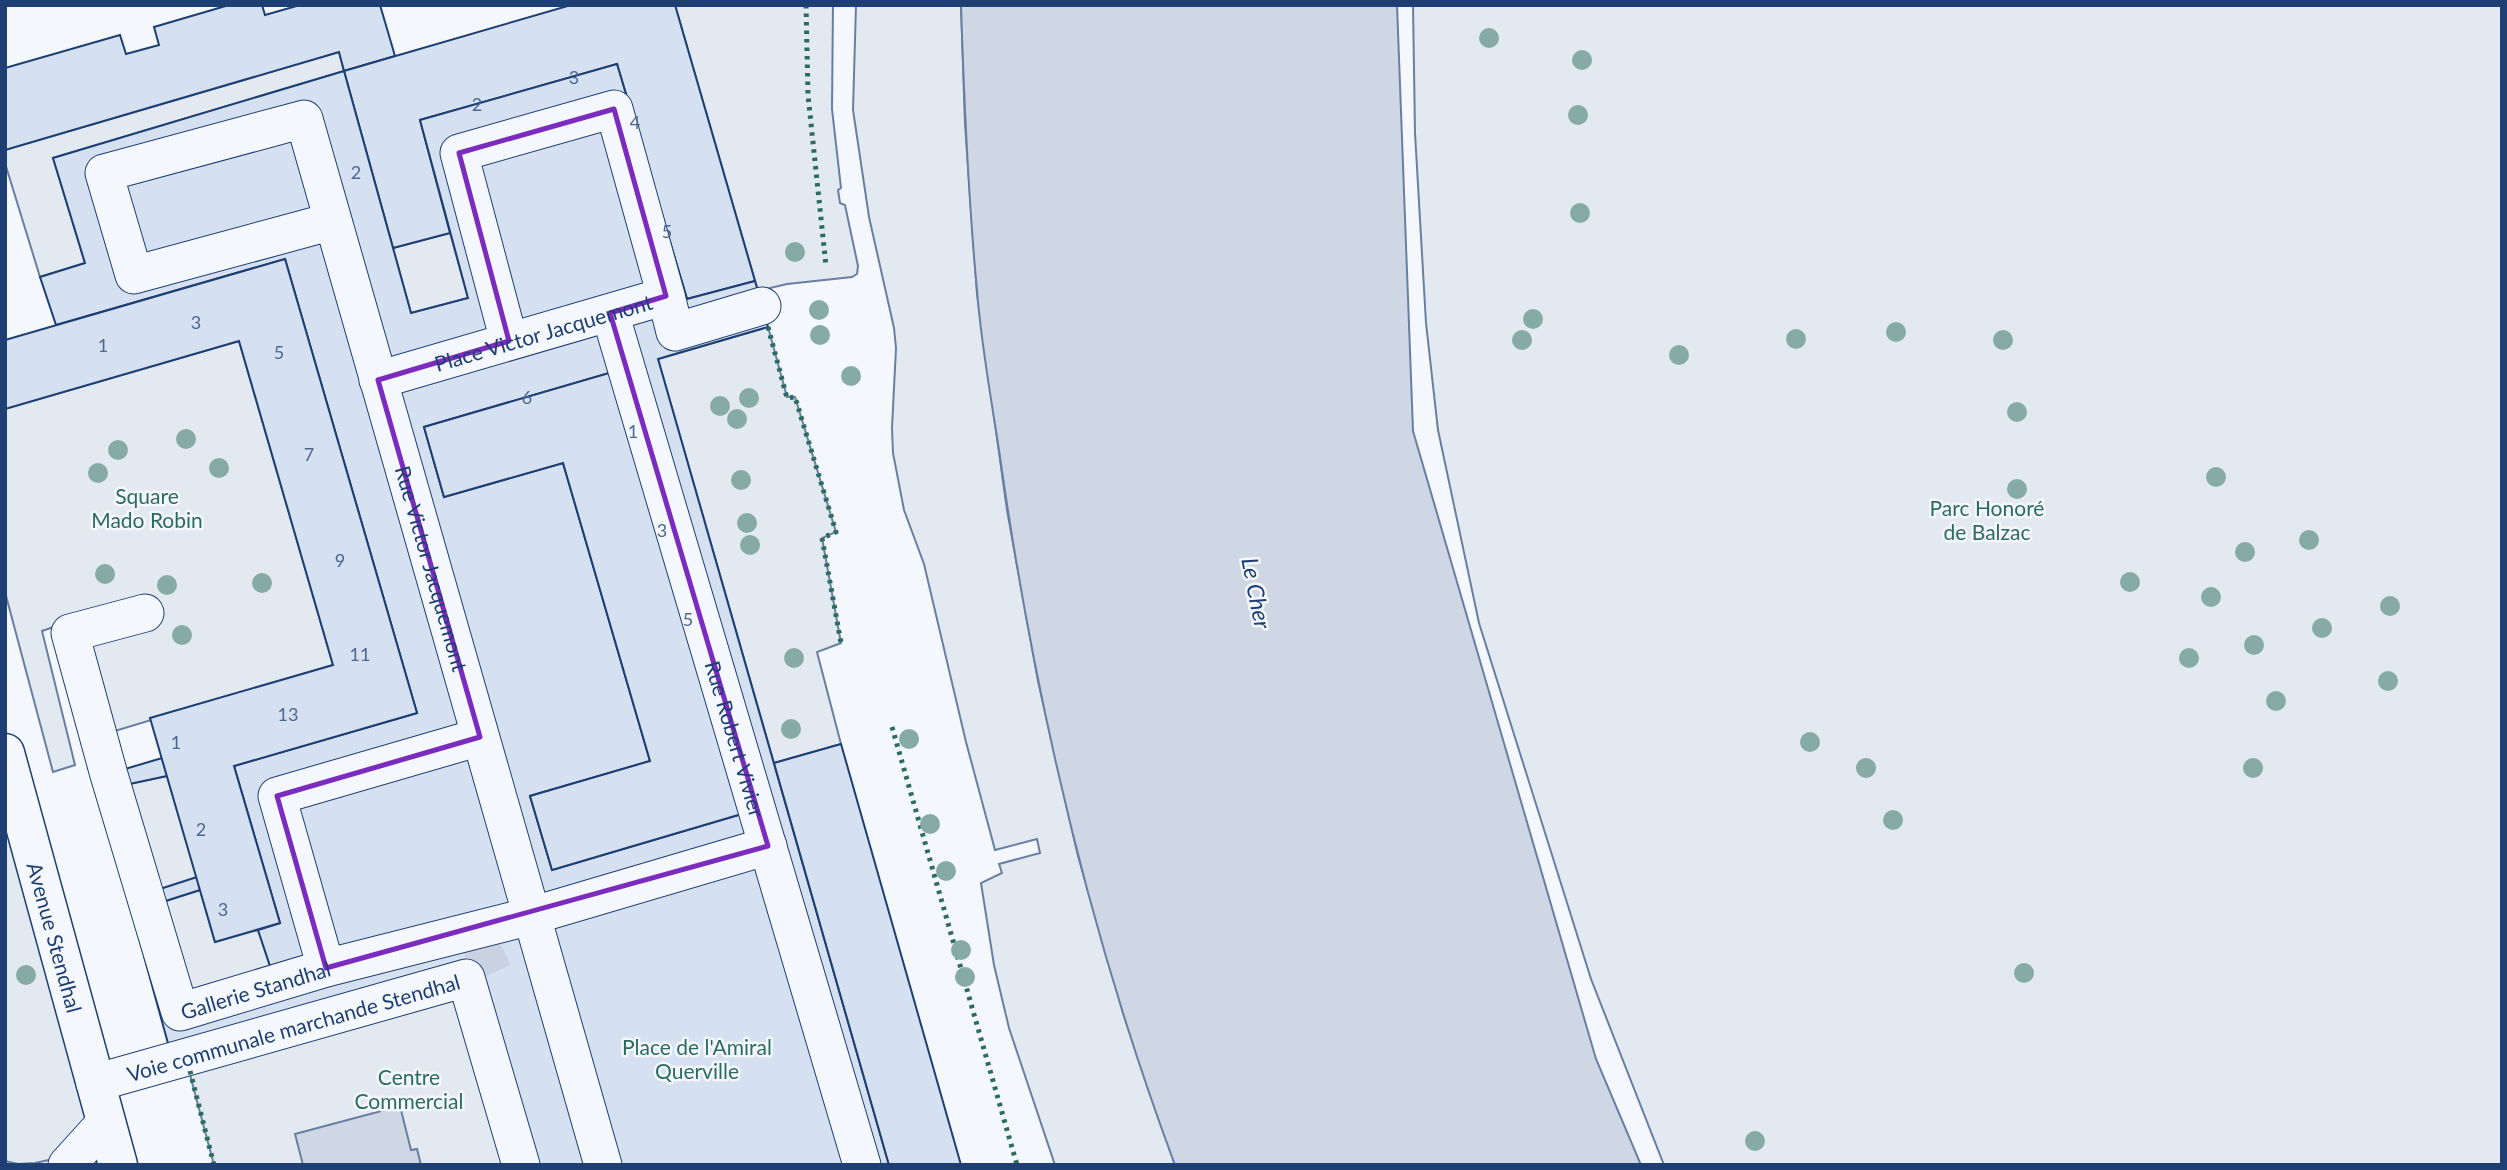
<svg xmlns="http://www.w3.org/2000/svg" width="2507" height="1170" font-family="Lato,sans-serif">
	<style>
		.green { fill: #e3e9f0; stroke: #687fa3; stroke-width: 2 }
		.water { fill: #cfd7e4; stroke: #687fa3; stroke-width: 2 }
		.building { fill: #d5e0f0; stroke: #1d3f73; stroke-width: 2; fill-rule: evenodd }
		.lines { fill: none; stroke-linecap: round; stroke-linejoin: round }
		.street-tunnel { stroke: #c9d2e0; stroke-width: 37; stroke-dasharray: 37 18; stroke-linecap: butt }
		.street-casing { stroke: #1d3f73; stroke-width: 39 }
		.secondary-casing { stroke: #1d3f73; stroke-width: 41 }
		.street { stroke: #f4f7fb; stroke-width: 37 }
		.secondary { stroke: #f4f7fb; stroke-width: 38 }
		.hedge { stroke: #2c6c60; stroke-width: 5; stroke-dasharray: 3.5 5; stroke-linecap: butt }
		.tree { fill: #86aba6 }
		.marked { fill: none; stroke: #7b2cbf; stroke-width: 5; stroke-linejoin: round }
		.labels { text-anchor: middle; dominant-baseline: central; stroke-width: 5; stroke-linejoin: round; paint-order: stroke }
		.number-label { font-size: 18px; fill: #4b6792 }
		.street-label { font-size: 21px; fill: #1d3f73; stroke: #f4f7fb }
		.park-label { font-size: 21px; fill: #2c6c60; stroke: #f4f7fb }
		.water-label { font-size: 23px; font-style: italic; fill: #1d3f73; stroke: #f4f7fb }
	</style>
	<rect width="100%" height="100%" fill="#f4f7fb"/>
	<g class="green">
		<polygon points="675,5 833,5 832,109 841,188 838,190 840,203 845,205 858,266 857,274 852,277 787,284 758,291"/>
		<polygon points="856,5 961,5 965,124 977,294 1007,510 1038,681 1078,856 1124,1016 1175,1165 1055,1165 1009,1028 994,965 981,883 1002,873 999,864 1040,853 1037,839 995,850 966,742 924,564 904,510 893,453 892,428 896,348 894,328 869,217 853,110"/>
		<polygon points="1413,5 2502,5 2502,1165 1664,1165 1591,979 1479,623 1438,430 1426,323 1415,133"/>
		<polygon points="339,52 344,71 53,158 85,263 40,277 5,163 5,150"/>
		<polygon points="450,233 468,298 411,313 393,248"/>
		<polygon points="768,327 787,397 795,397 836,532 822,538 841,643 817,652 841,744 774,763 658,359"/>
		<polygon points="239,341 333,665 105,734 74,620 42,631 75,765 53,772 5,592 5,409"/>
		<polygon points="167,776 197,877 151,892 120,786"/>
		<polygon points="5,816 90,1116 58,1158 35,1163 18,1164 5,1161"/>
		<polygon points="200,890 215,942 258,930 271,969 180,997 153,905"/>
		<polygon points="462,994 511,1165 214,1165 189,1071"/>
	</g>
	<g class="water">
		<path d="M961 5H1397L1413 431 1596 1059 1641 1165H1175C1089 935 1033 692 999 450 991 397 981 344 977 290 968 196 964 100 961 5Z"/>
		<polygon points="400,1106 411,1150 417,1149 421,1165 303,1165 295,1134"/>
	</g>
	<g class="building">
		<polygon points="229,5 262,5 265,15 300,5 380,5 395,56 344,71 339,52 5,150 5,68 120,35 126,54 159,45 154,27"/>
		<polygon points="571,5 675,5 755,281 687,299 617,64 420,120 450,233 393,248 344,71"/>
		<path d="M617 64 687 299 755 281 768 327 658 359 889 1165H533L474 958 169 1047 95 778 162 758 167 776 120 786 151 892 197 877 200 890 153 905 180 997 271 969 258 930 280 923 234 766 417 713 285 259 56 325 40 277 85 263 53 158 344 71 411 313 468 298 420 120ZM616 371 745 813 552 870 530 796 650 761 563 463 444 497 424 427Z"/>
		<polygon points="285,259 417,713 234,766 280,923 215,942 150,718 333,665 239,341 5,409 5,340"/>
		<polygon points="616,371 745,813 552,870 530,796 650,761 563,463 444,497 424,427"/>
		<polygon points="841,744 961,1165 889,1165 774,763"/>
	</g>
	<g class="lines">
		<polyline class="street-tunnel" points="469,964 563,919"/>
		<defs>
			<g id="street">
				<path id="s1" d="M333 221 134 275 104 173 304 119 603 1165"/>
				<path id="s2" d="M610 313 862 1165"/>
				<polyline points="509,341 459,153 614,109 666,296"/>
				<path id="s3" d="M378 380 666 296 675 332 762 306"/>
				<path id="s4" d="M145 613 70 633 109 775 180 1012 326 968 531 916 768 846"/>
				<polyline points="326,968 277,796 480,737"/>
				<path id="s5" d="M95 1083 466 978 521 1165"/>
				<polyline points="67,1165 106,1122"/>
			</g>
			<g id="secondary">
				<path id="s6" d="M5 753 118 1165"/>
			</g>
		</defs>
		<use href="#street" class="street-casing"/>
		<use href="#secondary" class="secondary-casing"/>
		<use href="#street" class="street"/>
		<use href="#secondary" class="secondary"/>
		<g class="hedge">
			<polyline points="806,5 808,95 826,266"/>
			<polyline points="768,327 787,398 795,397 836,532 822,538 841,643"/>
			<polyline points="892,727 1017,1165"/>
			<polyline points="190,1071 214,1165"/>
		</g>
	</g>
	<g class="tree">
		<circle cx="1489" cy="38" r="10"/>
		<circle cx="1582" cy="60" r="10"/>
		<circle cx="1578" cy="115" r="10"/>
		<circle cx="1580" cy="213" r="10"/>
		<circle cx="795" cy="252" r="10"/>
		<circle cx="819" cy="310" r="10"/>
		<circle cx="1533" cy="319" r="10"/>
		<circle cx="1896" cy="332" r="10"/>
		<circle cx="820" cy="335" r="10"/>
		<circle cx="1796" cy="339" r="10"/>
		<circle cx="1522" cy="340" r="10"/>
		<circle cx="2003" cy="340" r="10"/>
		<circle cx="1679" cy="355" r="10"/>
		<circle cx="851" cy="376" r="10"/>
		<circle cx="749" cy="398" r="10"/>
		<circle cx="720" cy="406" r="10"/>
		<circle cx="2017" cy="412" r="10"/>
		<circle cx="737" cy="419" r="10"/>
		<circle cx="186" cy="439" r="10"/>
		<circle cx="118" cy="450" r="10"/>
		<circle cx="219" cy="468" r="10"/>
		<circle cx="98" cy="473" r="10"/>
		<circle cx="2216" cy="477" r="10"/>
		<circle cx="741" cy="480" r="10"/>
		<circle cx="2017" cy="489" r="10"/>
		<circle cx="747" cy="523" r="10"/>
		<circle cx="2309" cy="540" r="10"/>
		<circle cx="750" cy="545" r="10"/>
		<circle cx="2245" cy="552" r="10"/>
		<circle cx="105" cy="574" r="10"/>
		<circle cx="2130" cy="582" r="10"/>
		<circle cx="262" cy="583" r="10"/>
		<circle cx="167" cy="585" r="10"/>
		<circle cx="2211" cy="597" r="10"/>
		<circle cx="2390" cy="606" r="10"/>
		<circle cx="2322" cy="628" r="10"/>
		<circle cx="182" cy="635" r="10"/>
		<circle cx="2254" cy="645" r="10"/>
		<circle cx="794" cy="658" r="10"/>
		<circle cx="2189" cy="658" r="10"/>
		<circle cx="2388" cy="681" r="10"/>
		<circle cx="2276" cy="701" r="10"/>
		<circle cx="791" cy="729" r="10"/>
		<circle cx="909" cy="739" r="10"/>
		<circle cx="1810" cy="742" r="10"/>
		<circle cx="1866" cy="768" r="10"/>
		<circle cx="2253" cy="768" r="10"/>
		<circle cx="1893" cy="820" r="10"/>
		<circle cx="930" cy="824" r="10"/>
		<circle cx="946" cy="871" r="10"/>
		<circle cx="961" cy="950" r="10"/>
		<circle cx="2024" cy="973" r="10"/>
		<circle cx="26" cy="975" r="10"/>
		<circle cx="965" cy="977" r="10"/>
		<circle cx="1755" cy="1141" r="10"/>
	</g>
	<path class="marked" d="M614 109 666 296 610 313 768 846 326 968 277 796 480 737 378 380 509 341 459 153Z"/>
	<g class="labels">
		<g class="number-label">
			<text x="574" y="77">3</text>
			<text x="477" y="104">2</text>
			<text x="635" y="122">4</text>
			<text x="356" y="172">2</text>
			<text x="667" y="231">5</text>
			<text x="196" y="322">3</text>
			<text x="103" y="345">1</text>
			<text x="279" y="352">5</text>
			<text x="527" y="397">6</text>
			<text x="633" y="431">1</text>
			<text x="309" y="454">7</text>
			<text x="662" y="530">3</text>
			<text x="340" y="560">9</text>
			<text x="688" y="619">5</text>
			<text x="360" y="654">11</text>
			<text x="288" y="714">13</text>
			<text x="176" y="742">1</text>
			<text x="201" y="829">2</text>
			<text x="223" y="909">3</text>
		</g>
		<g class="street-label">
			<text stroke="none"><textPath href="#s3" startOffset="172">Place Victor Jacquemont</textPath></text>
			<text stroke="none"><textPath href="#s1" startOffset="987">Rue Victor Jacquemont</textPath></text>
			<text stroke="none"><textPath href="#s2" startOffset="444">Rue Robert Vivier</textPath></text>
			<text stroke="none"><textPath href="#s6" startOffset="191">Avenue Stendhal</textPath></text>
			<text stroke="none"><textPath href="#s4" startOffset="551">Gallerie Standhal</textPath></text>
			<text stroke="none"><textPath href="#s5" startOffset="206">Voie communale marchande Stendhal</textPath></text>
		</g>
		<g class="park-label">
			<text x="147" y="495">Square<tspan x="147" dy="24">Mado Robin</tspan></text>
			<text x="1987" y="507">Parc Honoré<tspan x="1987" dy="24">de Balzac</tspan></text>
			<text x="697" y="1046">Place de l'Amiral<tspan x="697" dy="24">Querville</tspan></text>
			<text x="409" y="1076">Centre<tspan x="409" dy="24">Commercial</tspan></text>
		</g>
		<g class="water-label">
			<text transform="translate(1257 593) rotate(79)">Le Cher</text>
		</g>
	</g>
	<rect width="2507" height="1170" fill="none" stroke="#1d3f73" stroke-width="14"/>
</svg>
